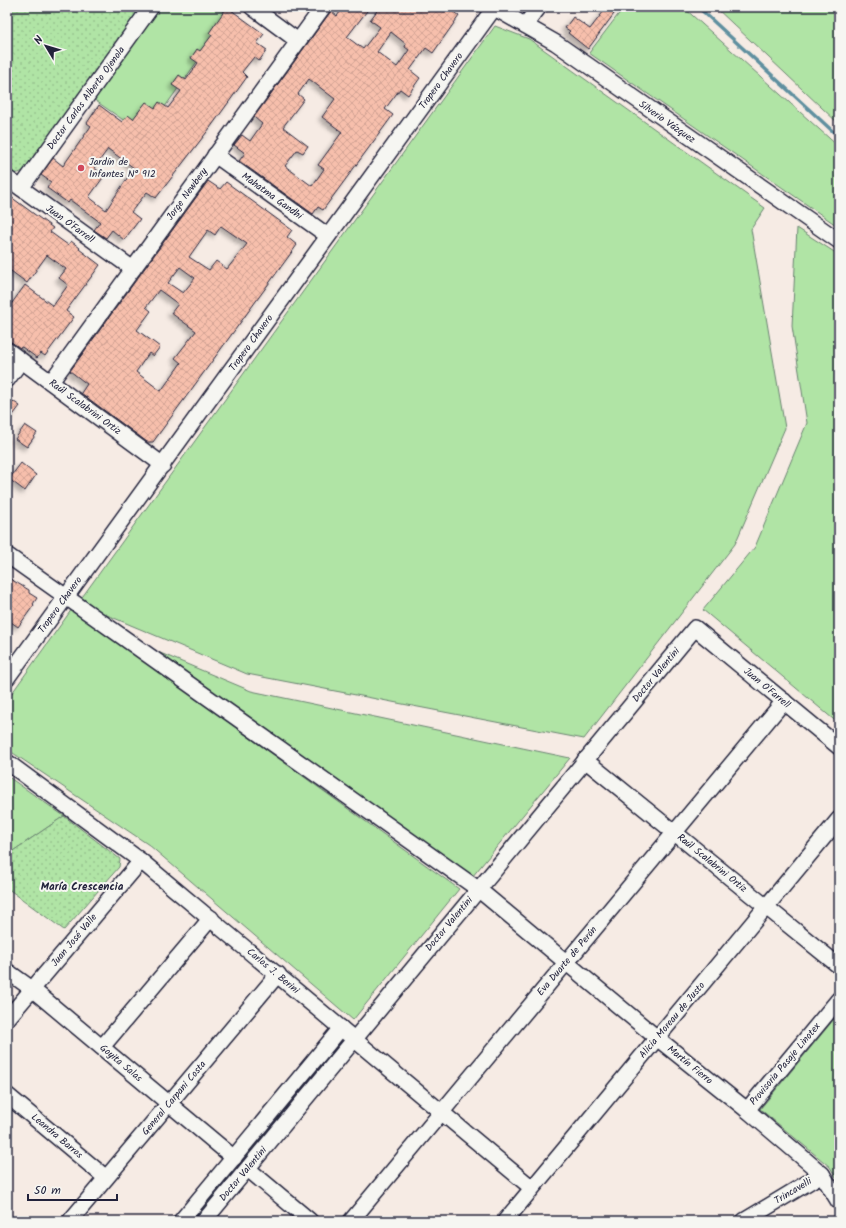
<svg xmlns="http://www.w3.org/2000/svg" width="846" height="1228" font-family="Kalam,sans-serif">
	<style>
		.green { fill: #b0e4a5; stroke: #698370 }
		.park { fill: url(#park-dots); stroke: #698370 }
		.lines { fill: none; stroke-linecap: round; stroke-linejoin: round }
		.stream { stroke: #5f8f9f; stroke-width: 3.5 }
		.building { fill: url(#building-cross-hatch); stroke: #22223b; fill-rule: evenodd; filter: url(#shadow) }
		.minor-casing { stroke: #22223b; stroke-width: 18 }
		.minor { stroke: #f6f6f2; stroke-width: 15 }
		.poi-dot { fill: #d1495b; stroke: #f6f6f2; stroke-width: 1.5 }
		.labels { text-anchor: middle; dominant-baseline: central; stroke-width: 4; stroke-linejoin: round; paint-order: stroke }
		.street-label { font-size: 10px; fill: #22223b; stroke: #f6f6f2 }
		.poi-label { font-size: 10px; fill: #22223b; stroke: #f6f6f2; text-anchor: start }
		.neighbourhood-label { font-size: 11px; font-weight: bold; fill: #22223b; stroke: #f6f6f2 }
	</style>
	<defs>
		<pattern id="park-dots" width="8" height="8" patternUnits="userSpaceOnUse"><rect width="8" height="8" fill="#b0e4a5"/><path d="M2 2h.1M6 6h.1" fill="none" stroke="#97c38f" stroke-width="1.8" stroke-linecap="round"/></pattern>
		<pattern id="building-cross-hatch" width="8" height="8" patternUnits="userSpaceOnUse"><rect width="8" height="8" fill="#f7bfac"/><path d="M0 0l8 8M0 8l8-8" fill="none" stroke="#d3a495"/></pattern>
		<filter id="shadow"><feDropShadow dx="-3.5" dy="3.5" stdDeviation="2" flood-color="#0004"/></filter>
	</defs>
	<rect width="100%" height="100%" fill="#f6ebe4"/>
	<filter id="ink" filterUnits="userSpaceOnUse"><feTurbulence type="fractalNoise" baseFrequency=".025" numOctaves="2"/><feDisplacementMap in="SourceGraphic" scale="8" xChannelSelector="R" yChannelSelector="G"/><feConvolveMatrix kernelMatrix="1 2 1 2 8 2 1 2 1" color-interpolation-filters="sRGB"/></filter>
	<g filter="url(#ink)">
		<g class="green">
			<polygon points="158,7 235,8 145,135 93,99"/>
			<polygon points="617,7 683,7 839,147 839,220 836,225 589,53 621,11"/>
			<polygon points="715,7 839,7 839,124"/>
			<polygon points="495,26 529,39 765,208 751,229 785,428 735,544 584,739 247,674 95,610 80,600"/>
			<polygon points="797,228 839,255 839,724 703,610 755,547 807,423 792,326"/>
			<polygon points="72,609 459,889 353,1020 149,845 7,749 7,700"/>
			<polygon points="146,647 251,691 570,758 472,877"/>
			<polygon points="7,776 64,816 7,855"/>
			<polygon points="839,1013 839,1182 830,1167 760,1109"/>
			<polygon points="340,1042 341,1044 247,1159 243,1156 336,1044"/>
			<polygon points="232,1170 235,1173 195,1221 189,1221"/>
		</g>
		<g class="park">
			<path d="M7 7H142L25 169C19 175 13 174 7 170Z"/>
			<polygon points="64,816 120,859 119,867 64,930 7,888 7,855"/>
		</g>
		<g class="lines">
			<polyline class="stream" points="698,7 839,137"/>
		</g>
		<g class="building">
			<path d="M227 7 264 34 257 43 267 50 259 61 254 57 242 72 247 77 210 128 156 198 147 192 131 212 140 219 124 240 112 230 106 238 94 230 100 222 70 200 68 203 47 188 51 182 41 175 53 158 63 166 91 126 87 123 99 105 122 122 128 115 133 119 146 102 155 108 159 102 168 108 181 91 172 85 179 75 186 80 198 63 191 58 197 49 200 51 212 35 209 33ZM108 149 134 168 106 210 89 197 105 175 94 168Z"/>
			<path d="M344 7H370L347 37 363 49 380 27 370 20 380 7H447L459 16 433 53 426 48 410 70 420 78 408 95 400 89 385 109 393 115 323 210 318 207 313 214 239 161 245 153 234 145 242 135 250 141 262 124 254 117 331 11 337 16ZM391 32 406 44 405 47 409 50 397 67 377 52ZM309 79 335 99 322 117 342 132 318 165 324 169 312 186 285 166 297 150 303 153 308 146 283 127 304 99 298 94Z"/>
			<polygon points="607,7 619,7 588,49 568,33 570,31 565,28 573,17 590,29"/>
			<path d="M208 181 220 189 226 182 292 230 287 237 297 245 153 442H147L81 393 87 384 70 371ZM221 226 247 244 227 269 216 261 209 270 189 257 208 230 215 235ZM180 267 195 278 183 293 168 283ZM159 290 178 304 171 313 196 331 175 358 181 363 161 391 136 372 149 353 153 356 160 347 137 330 151 311 146 307Z"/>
			<polygon points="7,194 53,228 50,232 68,245 71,241 80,248 79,249 100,265 66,311 74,317 45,356 41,353 37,358 22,347 20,348 7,339 7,310 25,285 53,306 68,285 59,278 66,269 47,255 27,283 7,268"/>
			<polygon points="7,397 20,406 7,423"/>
			<polygon points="25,425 37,433 27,447 15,439"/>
			<polygon points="21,463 36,475 25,491 9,479"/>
			<polygon points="7,577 29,590 29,593 37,598 33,604 34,605 18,627 7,619"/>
		</g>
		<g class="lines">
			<defs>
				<g id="minor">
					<polyline points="252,7 298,41"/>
					<polyline points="493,7 556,43 839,241"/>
					<polyline points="525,25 539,7"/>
					<polyline points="215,155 328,236"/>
					<polyline points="7,178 133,269"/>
					<polyline points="21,188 151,7"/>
					<polyline points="7,350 163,465"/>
					<polyline points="7,380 21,361"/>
					<polyline points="51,382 323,7"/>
					<polyline points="7,555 478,889 657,1038 747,1110 822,1174 839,1202"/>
					<polyline points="7,678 494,8"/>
					<polyline points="585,760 839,966"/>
					<polyline points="7,762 141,861 532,1188"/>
					<polyline points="7,971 32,989 234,1158"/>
					<polyline points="7,1019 141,861"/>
					<polyline points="102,1047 211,918"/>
					<polyline points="7,1095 106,1178"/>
					<polyline points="747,1110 839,999"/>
					<polyline points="248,1169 310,1221"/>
					<polyline points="70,1221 278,974"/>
					<polyline points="181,1221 341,1028"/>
					<polyline points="204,1221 695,628 839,747"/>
					<polyline points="351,1221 784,701"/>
					<polyline points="505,1221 839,819"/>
					<polyline points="744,1221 822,1174"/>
				</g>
			</defs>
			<use href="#minor" class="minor-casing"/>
			<use href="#minor" class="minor"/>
		</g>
	</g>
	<circle class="poi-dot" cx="81" cy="168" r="4"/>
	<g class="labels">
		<g class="street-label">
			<text transform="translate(441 81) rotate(-54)">Tropero Chavero</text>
			<text transform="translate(86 98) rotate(-54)">Doctor Carlos Alberto Ojenola</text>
			<text transform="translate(667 122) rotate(35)">Silverio Vázquez</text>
			<text transform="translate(187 194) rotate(-54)">Jorge Newbery</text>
			<text transform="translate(272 196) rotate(36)">Mahatma Gandhi</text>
			<text transform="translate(70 224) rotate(36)">Juan O'Farrell</text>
			<text transform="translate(251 343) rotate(-54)">Tropero Chavero</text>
			<text transform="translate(85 407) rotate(36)">Raúl Scalabrini Ortiz</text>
			<text transform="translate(60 605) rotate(-54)">Tropero Chavero</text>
			<text transform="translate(656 675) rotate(-50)">Doctor Valentini</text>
			<text transform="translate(767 688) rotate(40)">Juan O'Farrell</text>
			<text transform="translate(712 863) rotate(39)">Raúl Scalabrini Ortiz</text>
			<text transform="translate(449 924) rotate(-50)">Doctor Valentini</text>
			<text transform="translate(74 940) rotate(-50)">Juan José Valle</text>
			<text transform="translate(567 961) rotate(-50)">Eva Duarte de Perón</text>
			<text transform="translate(273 971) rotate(40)">Carlos J. Berini</text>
			<text transform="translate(672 1020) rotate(-50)">Alicia Moreau de Justo</text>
			<text transform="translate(121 1063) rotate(40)">Goyita Salas</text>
			<text transform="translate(785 1064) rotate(-50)">Provisoria Pasaje Linotex</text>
			<text transform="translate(690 1065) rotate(39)">Martín Fierro</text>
			<text transform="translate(174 1098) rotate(-50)">General Carpani Costa</text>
			<text transform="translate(57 1136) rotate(40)">Leandra Barros</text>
			<text transform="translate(243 1174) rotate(-50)">Doctor Valentini</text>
			<text transform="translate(793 1191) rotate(-31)">Trincavelli</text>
		</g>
		<g class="poi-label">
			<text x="89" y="162">Jardín de<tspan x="89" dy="12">Infantes N° 912</tspan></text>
		</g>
		<g class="neighbourhood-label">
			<text x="82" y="887">María Crescencia</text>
		</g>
	</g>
	<rect width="846" height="1228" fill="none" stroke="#f6f6f2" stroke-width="24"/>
	<rect x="12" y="12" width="822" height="1204" fill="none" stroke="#22223b" stroke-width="1.5" filter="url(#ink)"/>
	<g transform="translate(46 46) rotate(308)" stroke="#f6f6f2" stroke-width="3" paint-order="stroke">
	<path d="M0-3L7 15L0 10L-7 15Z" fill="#22223b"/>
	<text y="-6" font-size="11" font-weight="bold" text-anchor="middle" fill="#22223b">N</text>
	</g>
	<path d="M28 1194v6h89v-6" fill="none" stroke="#22223b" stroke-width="2"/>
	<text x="34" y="1194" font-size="12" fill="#22223b" stroke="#f6f6f2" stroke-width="3" paint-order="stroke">50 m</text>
</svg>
